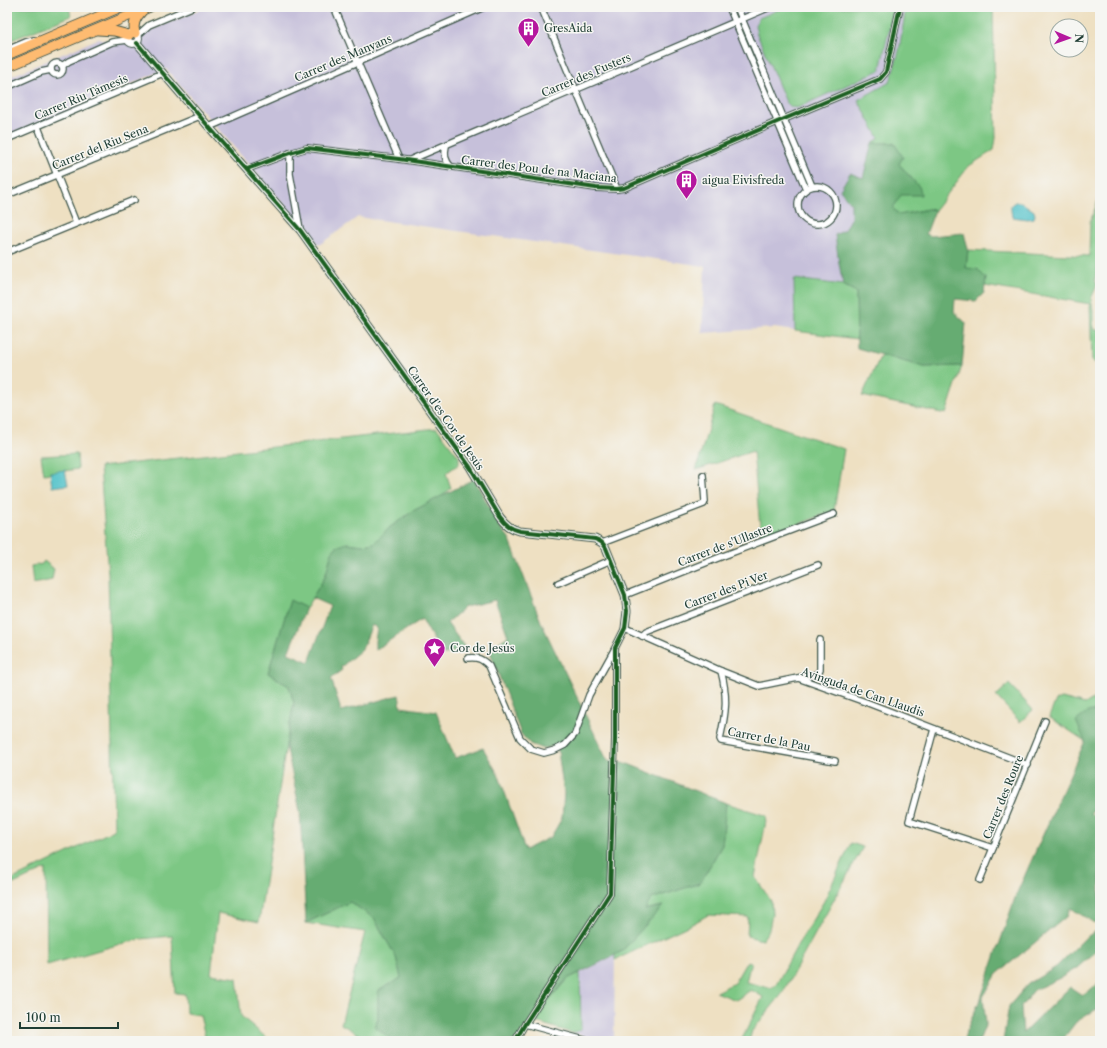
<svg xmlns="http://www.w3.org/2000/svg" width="1107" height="1048" font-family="'Libre Caslon Text',serif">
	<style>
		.industrial { fill: #c6c0da }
		.green { fill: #7dc784; stroke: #4e825c }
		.forest { fill: #66ac72; stroke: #427453; fill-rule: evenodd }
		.water { fill: #55c3ca; stroke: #3a807f }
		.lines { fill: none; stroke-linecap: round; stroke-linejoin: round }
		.minor-casing { stroke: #3e5549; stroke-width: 8 }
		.tertiary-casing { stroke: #3e5549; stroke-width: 9 }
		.primary-casing { stroke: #3e5549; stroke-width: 11 }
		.minor { stroke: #fff; stroke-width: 5.5 }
		.tertiary { stroke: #fff; stroke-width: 7 }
		.primary { stroke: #febb71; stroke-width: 9 }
		.cycleway-casing { stroke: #f6f6f2; stroke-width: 6 }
		.cycleway { stroke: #1b5e20; stroke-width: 4 }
		.labels { text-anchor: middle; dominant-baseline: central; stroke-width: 3; stroke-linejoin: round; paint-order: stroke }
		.poi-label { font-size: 11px; fill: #1f3d34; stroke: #f6f6f2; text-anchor: start }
		.street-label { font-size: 11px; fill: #1f3d34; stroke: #f6f6f2 }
	</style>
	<rect width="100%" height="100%" fill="#f6f6f2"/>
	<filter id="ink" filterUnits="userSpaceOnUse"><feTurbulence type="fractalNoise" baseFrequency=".025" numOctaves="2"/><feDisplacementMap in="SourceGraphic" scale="8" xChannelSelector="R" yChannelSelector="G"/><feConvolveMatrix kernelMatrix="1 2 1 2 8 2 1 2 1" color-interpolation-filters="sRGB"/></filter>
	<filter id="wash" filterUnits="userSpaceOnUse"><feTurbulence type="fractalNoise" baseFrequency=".012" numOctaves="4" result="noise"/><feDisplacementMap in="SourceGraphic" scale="16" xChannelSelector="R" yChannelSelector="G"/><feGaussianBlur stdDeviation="0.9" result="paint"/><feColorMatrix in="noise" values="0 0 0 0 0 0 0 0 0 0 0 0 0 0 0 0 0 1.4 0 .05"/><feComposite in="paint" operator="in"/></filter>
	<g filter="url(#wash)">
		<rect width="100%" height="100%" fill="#eee0c2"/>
		<g class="industrial">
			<polygon points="207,7 906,7 899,51 890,82 879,138 872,143 863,178 851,204 851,219 845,230 835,235 839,263 843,285 794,279 795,331 774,328 702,333 705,266 358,217 319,245 166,69 7,137 7,78 100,38 114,45"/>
			<polygon points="615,955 614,1041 607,1041 572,1033 581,1030 580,973"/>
		</g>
		<g class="green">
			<polygon points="7,7 69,7 71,16 7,42"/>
			<polygon points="785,7 894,7 880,70 797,108 791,107 786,102 757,34 755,25 759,18"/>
			<polygon points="906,7 993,7 996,138 994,150 969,166 935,210 928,209 899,215 893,208 900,195 920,188 899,164 894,143 872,143 879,138 858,100 890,82 899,51"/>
			<polygon points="1100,195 1100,255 1095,279 1097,285 1091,299 1093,310 1093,329 1100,331 1100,365 1092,361 1090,304 985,286 986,278 966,269 968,250 1089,256 1090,222"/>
			<polygon points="794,279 843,285 856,292 857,339 795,331"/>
			<polygon points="881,355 924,367 962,366 946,414 862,396"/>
			<polygon points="715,405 844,449 834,511 761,538 753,451 696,470"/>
			<polygon points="437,428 459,457 459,464 446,473 451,488 442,496 413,511 389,528 374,543 363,545 347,543 332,552 325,577 306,608 290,601 268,673 289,686 294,703 286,745 259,922 218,913 211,974 237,978 241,1016 270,1041 206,1041 200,1015 186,1013 185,994 175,993 172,936 141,939 117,945 47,965 46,869 7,887 7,882 114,830 108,574 100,467"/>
			<polygon points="77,454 78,469 44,474 41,456"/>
			<polygon points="44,561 54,569 52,580 33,584 31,566 42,564"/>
			<polygon points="1009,684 1033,710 1020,722 996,696"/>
			<polygon points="1100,692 1085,741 1049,717 1056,700 1062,698 1085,704 1093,699"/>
			<polygon points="726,803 767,816 755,877 771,901 772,914 769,930 762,940 747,936 748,917 708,915 694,923 615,960 615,955 622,951 662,906 644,910 651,899 700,883 722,845"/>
			<polygon points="851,843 863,847 782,994 752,1031 749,1041 741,1041 763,997 751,990 736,1000 716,992 734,983 747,961 751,962 746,982 770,988 776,985 798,944 824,901"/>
			<polygon points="350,902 374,918 396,957 401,978 378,991 378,1019 375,1027 394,1041 370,1041 341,1024 365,932 306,923"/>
			<polygon points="580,973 581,1030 572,1033 533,1021 535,1016 567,979"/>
		</g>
		<g class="forest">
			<polygon points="872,143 894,143 903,157 899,164 920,188 921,195 901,195 893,208 899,215 928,209 935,210 926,234 931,236 964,233 968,249 966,268 977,269 986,278 984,293 976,301 955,299 954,312 966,323 962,366 924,367 857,348 856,292 843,285 839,263 835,235 845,230 851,219 851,204 840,190 850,173 863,178"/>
			<path d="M474 479 499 525 509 538 541 622 607 760 623 762 726 803 722 845 700 883 651 899 645 910 663 906 622 951 615 955 567 979 535 1016 522 1041H394L375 1027 378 1019V991L401 978 396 957 374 918 350 902 306 923 300 811 286 745 294 703 289 686 268 673 290 600 306 608 288 653 309 662 330 606 312 598 325 577 332 552 336 547 347 543 363 545 374 543 389 528 413 511ZM495 600 508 636 489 649 521 734 530 744 543 749 557 745 564 793 562 818 551 837 525 850 499 776 483 748 455 758 436 712 401 707 399 695 341 711 331 678 342 670 341 667 362 649 372 625 377 628 375 641V650L422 619 442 655 466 649 447 623 465 607Z"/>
			<polygon points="1100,693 1100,798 1090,814 1100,816 1100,926 1070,908 1067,916 997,974 983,997 986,1023 979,1041 964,1041 966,1031 981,998 1016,895 1085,741 1076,721 1090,711 1094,712"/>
			<polygon points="1100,929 1100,947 1077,968 1062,977 1034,990 1021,1007 1023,1033 1070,987 1082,995 1100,983 1100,1007 1076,1022 1063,1039 1061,1041 1003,1041 1009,1006 1028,984 1056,967 1086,937"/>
		</g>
		<g class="water">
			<polygon points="1015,202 1021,202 1034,211 1035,215 1034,218 1028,219 1012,217 1011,210 1011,205"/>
			<polygon points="65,470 68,485 52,487 50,472"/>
		</g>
	</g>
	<g filter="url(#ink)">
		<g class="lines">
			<defs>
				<g id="minor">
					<polyline points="334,7 399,159"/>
					<polyline points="541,7 617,189"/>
					<polyline points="729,7 806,189"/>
					<polyline points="737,7 812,186"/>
					<polyline points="138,35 149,25 192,7"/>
					<polyline points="7,50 26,42 34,40"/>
					<circle cx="57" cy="69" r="6"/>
					<polyline points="62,66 69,61 92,51 112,42 128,40"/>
					<polyline points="7,87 41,72 51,70"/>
					<polyline points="38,127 76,223"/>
					<polyline points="209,127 484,7"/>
					<polyline points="7,139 163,73"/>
					<path d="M446 146C444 155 445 160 451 167"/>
					<polyline points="290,153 290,174 300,229"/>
					<polyline points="410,160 770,7"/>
					<polyline points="247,169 290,153 307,148 399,159 596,188 617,189 624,188 777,122 880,79 886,72 900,7"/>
					<circle cx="817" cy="205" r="19"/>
					<polyline points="7,195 200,116"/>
					<polyline points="7,252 134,200"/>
					<polyline points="602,543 704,504 705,501 703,475"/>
					<polyline points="558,583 611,560"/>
					<polyline points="625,595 723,556 834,514"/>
					<polyline points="642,636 646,632 818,565"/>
					<path d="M468 658C478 657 482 659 489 666L520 738 531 749 544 753 555 750 565 745 575 734 589 695 614 650"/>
					<path d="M721 671C728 698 726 712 720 739L721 741 835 761"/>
					<polyline points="798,678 818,674 820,669 820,640"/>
					<polyline points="934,729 909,821 993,848"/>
					<polyline points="980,880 1045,721"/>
					<polyline points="525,1024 588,1041"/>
					<polyline points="515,1041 525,1024 610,893 615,739 615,648 625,628 721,671 759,686 798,678 868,703 1028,765"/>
				</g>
				<g id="tertiary">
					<circle cx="133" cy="38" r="5.5"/>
					<path d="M137 43 209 127 300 230 470 467 500 517C506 525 511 529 520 531L595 539 602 543 606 548 625 595 627 611 625 628"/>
				</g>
				<g id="primary">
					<polyline points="98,30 114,31 129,35"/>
					<path d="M135 33C132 24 136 17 142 11"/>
					<polyline points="7,55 121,7"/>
					<polyline points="7,67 150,7"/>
				</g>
			</defs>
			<use href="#minor" class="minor-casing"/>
			<use href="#tertiary" class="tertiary-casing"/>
			<use href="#primary" class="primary-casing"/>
			<use href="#minor" class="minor"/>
			<use href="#tertiary" class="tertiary"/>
			<use href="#primary" class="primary"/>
			<defs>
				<g id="cycleway">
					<path d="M137 43 209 127 300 230 470 467 500 517C506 525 511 529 520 531L595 539C601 541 603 543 606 548L625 595 627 611 625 628 615 648V739L610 893 525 1024 515 1041"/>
					<polyline points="247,169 290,153 307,148 399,159 596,188 617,189 624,188 777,122 880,79 886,72 900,7"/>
				</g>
			</defs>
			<use href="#cycleway" class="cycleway-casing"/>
			<use href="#cycleway" class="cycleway"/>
		</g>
	</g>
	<defs>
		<symbol id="building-pin" viewBox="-11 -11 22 30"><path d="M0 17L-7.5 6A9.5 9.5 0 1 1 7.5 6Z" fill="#b5179e" stroke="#f6f6f2"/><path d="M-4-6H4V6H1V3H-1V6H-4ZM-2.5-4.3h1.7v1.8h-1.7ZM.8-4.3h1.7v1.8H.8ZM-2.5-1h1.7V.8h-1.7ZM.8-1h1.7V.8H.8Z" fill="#fff"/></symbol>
		<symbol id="sight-pin" viewBox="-11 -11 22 30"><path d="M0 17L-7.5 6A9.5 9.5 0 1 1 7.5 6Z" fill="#b5179e" stroke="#f6f6f2"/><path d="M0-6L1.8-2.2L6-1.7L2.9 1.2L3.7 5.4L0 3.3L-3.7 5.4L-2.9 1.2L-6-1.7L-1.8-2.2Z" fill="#fff"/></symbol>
	</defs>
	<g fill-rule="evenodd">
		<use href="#building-pin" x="516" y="16" width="25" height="34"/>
		<use href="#building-pin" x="674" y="168" width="25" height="34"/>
		<use href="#sight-pin" x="422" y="636" width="25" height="34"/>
	</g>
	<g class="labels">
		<g class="poi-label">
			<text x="544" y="28">GresAida</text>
			<text x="702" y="180">aigua Eivisfreda</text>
			<text x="450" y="648">Cor de Jesús</text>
		</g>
		<g class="street-label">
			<text transform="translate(343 58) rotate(-23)">Carrer des Manyans</text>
			<text transform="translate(586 75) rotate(-23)">Carrer des Fusters</text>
			<text transform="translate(81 97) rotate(-23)">Carrer Riu Támesis</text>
			<text transform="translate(100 147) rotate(-22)">Carrer del Riu Sena</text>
			<text transform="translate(539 169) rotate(7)">Carrer des Pou de na Maciana</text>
			<text transform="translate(446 418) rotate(55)">Carrer d'es Cor de Jesús</text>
			<text transform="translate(725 545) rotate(-21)">Carrer de s'Ullastre</text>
			<text transform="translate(726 590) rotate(-21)">Carrer des Pi Ver</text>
			<text transform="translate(863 692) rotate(19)">Avinguda de Can Llaudis</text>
			<text transform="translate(769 739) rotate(11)">Carrer de la Pau</text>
			<text transform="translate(1003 797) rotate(-68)">Carrer des Roure</text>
		</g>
	</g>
	<rect width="1107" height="1048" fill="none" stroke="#f6f6f2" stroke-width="24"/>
	<g transform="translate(1069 38) rotate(92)"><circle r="19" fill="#f6f6f2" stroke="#a0aca6"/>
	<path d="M0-3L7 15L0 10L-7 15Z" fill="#b5179e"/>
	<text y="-6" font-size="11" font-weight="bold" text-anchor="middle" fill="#1f3d34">N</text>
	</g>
	<path d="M20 1022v6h98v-6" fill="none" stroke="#1f3d34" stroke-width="2"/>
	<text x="26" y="1022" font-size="12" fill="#1f3d34" stroke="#f6f6f2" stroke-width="3" paint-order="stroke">100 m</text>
</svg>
